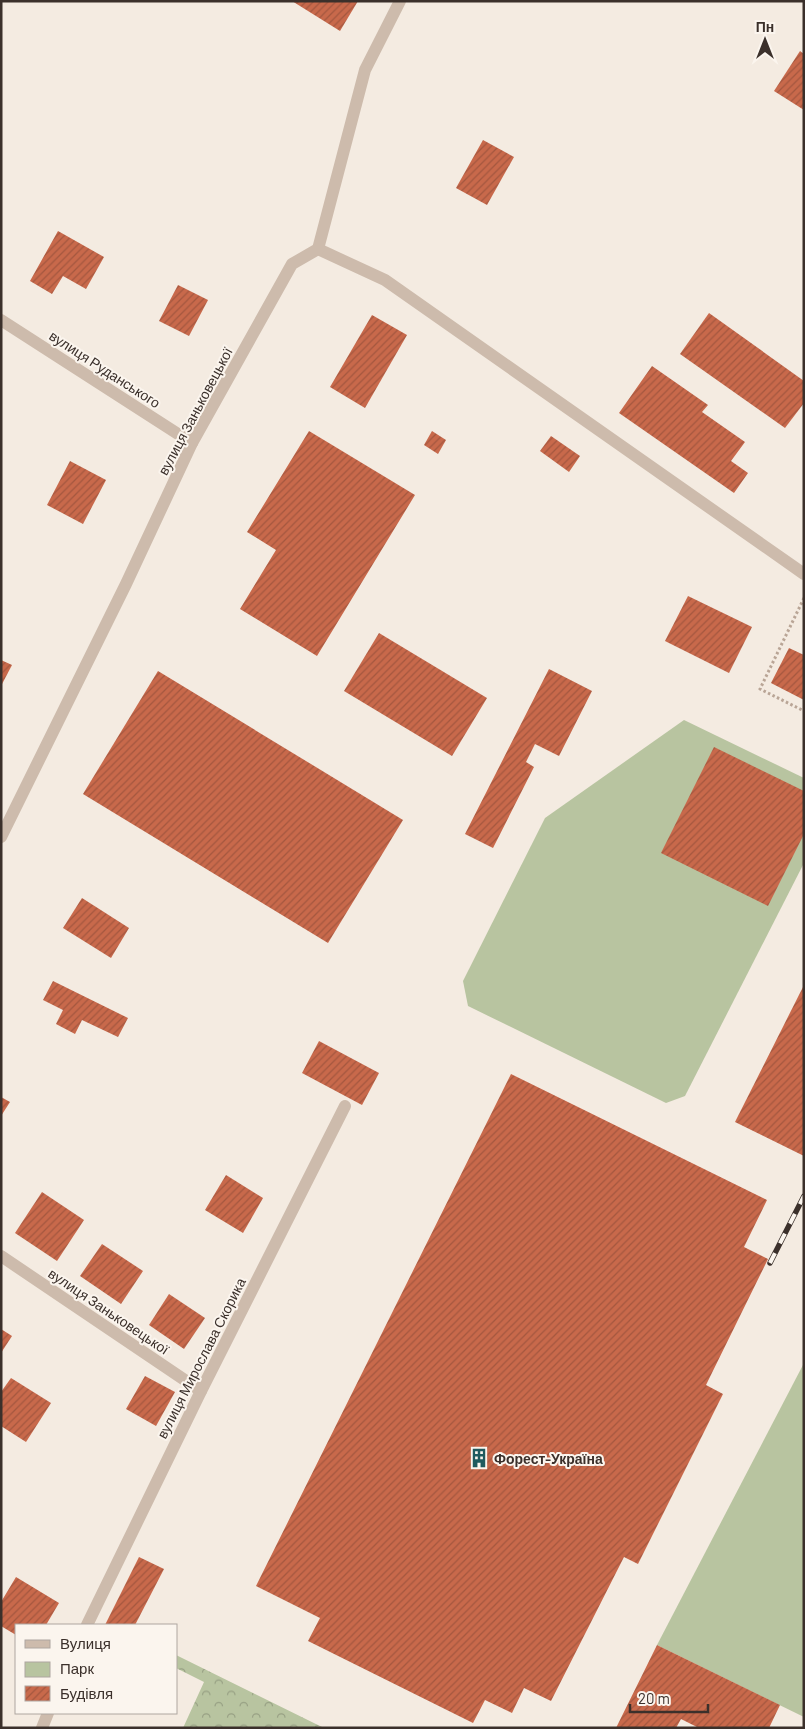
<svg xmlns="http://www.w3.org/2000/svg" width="805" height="1729" font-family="Barlow,sans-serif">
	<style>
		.green { fill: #b8c4a0 }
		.forest { fill: url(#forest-crowns) }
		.building { fill: url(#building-hatch) }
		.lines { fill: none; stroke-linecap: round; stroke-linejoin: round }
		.path { stroke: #b9a596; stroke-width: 3; stroke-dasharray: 2.5 2.5; stroke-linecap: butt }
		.minor { stroke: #cdbbac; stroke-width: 12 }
		.rail-casing { stroke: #3b302b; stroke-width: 5.5 }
		.rail { stroke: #fbf5ee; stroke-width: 4; stroke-dasharray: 11; stroke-linecap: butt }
		.labels { text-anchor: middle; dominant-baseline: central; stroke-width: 4; stroke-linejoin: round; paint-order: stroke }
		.street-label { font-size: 14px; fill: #3b302b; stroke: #fbf5ee }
		.poi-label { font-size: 14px; font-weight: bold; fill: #3b302b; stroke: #fbf5ee; text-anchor: start }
	</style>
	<defs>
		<pattern id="forest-crowns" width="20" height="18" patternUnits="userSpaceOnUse" patternTransform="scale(1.25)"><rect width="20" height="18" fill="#b8c4a0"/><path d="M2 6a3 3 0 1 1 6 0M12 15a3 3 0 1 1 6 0" fill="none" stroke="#97a083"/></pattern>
		<pattern id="building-hatch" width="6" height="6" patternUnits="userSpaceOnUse" patternTransform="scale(1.25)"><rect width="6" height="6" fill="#c8694b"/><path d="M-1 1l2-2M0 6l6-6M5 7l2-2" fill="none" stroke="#a4573f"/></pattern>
	</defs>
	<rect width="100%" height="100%" fill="#f4ebe1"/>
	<g class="green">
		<polygon points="684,720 804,778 804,863 685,1096 666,1103 468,1006 463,981 545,818"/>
		<polygon points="804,1363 804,1717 657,1645"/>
	</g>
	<polygon class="forest" points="176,1655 324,1728 183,1728 204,1682 176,1668"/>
	<g class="building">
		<polygon points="292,1 358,1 340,31"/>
		<polygon points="800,51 804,54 804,110 774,91"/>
		<polygon points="483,140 514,157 487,205 456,188"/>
		<polygon points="58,231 104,257 86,289 63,276 52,294 30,281"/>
		<polygon points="178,285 208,300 189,336 159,321"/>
		<polygon points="709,313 804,381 804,403 785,428 680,354"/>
		<polygon points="372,315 407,335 365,408 330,387"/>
		<polygon points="652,366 708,405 702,412 745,442 731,461 748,473 734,493 619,413"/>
		<polygon points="309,431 415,495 317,656 240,609 276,550 247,532"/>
		<polygon points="432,431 446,440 438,454 424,445"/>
		<polygon points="551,436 580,456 569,472 540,451"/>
		<polygon points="70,461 106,480 83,524 47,505"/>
		<polygon points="688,596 752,627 729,673 665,641"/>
		<polygon points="379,633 487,698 452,756 344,691"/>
		<polygon points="789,648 804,655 804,700 771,683"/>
		<polygon points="1,660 12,665 1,686"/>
		<polygon points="549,669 592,691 559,756 535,744 526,762 534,767 493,848 465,834"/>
		<polygon points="158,671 403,820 328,943 83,794"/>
		<polygon points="714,747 804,791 804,834 768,906 661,853"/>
		<polygon points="82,898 129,928 111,958 63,928"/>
		<polygon points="53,981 128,1018 118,1037 82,1020 75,1034 56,1024 63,1010 43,1000"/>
		<polygon points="804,985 804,1156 735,1122"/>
		<polygon points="319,1041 379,1073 362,1105 302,1073"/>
		<polygon points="511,1074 767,1200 744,1247 768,1259 706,1385 723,1394 638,1564 624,1557 551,1701 524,1688 512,1713 485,1700 473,1723 308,1641 320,1618 256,1586"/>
		<polygon points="1,1097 10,1102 1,1116"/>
		<polygon points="226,1175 263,1198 243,1233 205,1210"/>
		<polygon points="42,1192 84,1220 57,1261 15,1233"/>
		<polygon points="102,1244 143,1271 121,1304 80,1276"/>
		<polygon points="169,1294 205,1318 184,1349 149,1325"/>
		<polygon points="1,1329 12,1336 1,1353"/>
		<polygon points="145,1376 175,1392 156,1426 126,1409"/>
		<polygon points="11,1378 51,1403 26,1442 1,1426 1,1392"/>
		<polygon points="139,1557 164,1569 135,1625 105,1625"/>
		<polygon points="16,1577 59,1603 46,1625 16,1625 16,1635 1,1626 1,1602"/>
		<polygon points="657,1645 780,1705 769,1728 699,1728 681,1719 676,1728 616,1728"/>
	</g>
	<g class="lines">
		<polyline class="path" points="804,598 760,689 804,711"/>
		<g class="minor">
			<polyline points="318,249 385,280 804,574"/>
			<polyline points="1,320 192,443"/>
			<polyline points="1,837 126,584 192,443 292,264 318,249 365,70 400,1"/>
			<polyline points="1,1256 201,1391"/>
			<polyline points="87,1625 201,1391 345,1106"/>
			<polyline points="42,1728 48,1713"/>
		</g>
		<defs>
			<polyline id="rail" points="770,1263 804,1196"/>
		</defs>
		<use href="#rail" class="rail-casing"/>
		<use href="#rail" class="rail"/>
	</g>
	<defs>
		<symbol id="building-bare" viewBox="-9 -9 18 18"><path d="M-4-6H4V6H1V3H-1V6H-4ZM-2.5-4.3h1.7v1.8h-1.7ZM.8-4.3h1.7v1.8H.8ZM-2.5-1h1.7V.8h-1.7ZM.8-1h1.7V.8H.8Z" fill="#1f5a5e" stroke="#fbf5ee" stroke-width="2.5" paint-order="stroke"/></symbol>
	</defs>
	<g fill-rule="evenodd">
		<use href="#building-bare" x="465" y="1444" width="28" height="28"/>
	</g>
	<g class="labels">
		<g class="street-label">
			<text transform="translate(105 369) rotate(33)">вулиця Руданського</text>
			<text transform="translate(195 411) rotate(-62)">вулиця Заньковецької</text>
			<text transform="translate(109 1311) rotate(34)">вулиця Заньковецької</text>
			<text transform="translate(201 1358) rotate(-63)">вулиця Мирослава Скорика</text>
		</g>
		<g class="poi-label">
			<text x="494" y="1458">Форест-Україна</text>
		</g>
	</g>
	<rect width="805" height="1729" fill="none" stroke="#3b302b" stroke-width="5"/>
	<rect x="15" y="1624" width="162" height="90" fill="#fbf5ee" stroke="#aea6a0"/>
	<rect x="25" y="1640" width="25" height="8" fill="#cdbbac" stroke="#aea6a0"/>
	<text x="60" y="1649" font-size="15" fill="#3b302b">Вулиця</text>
	<rect x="25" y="1662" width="25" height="15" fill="#b8c4a0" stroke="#aea6a0"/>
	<text x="60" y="1674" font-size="15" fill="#3b302b">Парк</text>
	<rect x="25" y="1686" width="25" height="15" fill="url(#building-hatch)" stroke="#aea6a0"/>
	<text x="60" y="1699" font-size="15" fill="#3b302b">Будівля</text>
	<g transform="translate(765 40)" stroke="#fbf5ee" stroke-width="4" paint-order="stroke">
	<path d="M0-4L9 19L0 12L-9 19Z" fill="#3b302b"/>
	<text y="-8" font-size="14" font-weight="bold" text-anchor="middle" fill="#3b302b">Пн</text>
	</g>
	<path d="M630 1704v8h78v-8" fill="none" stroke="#3b302b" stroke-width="2.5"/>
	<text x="638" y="1704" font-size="15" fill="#3b302b" stroke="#fbf5ee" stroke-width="4" paint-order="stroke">20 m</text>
</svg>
